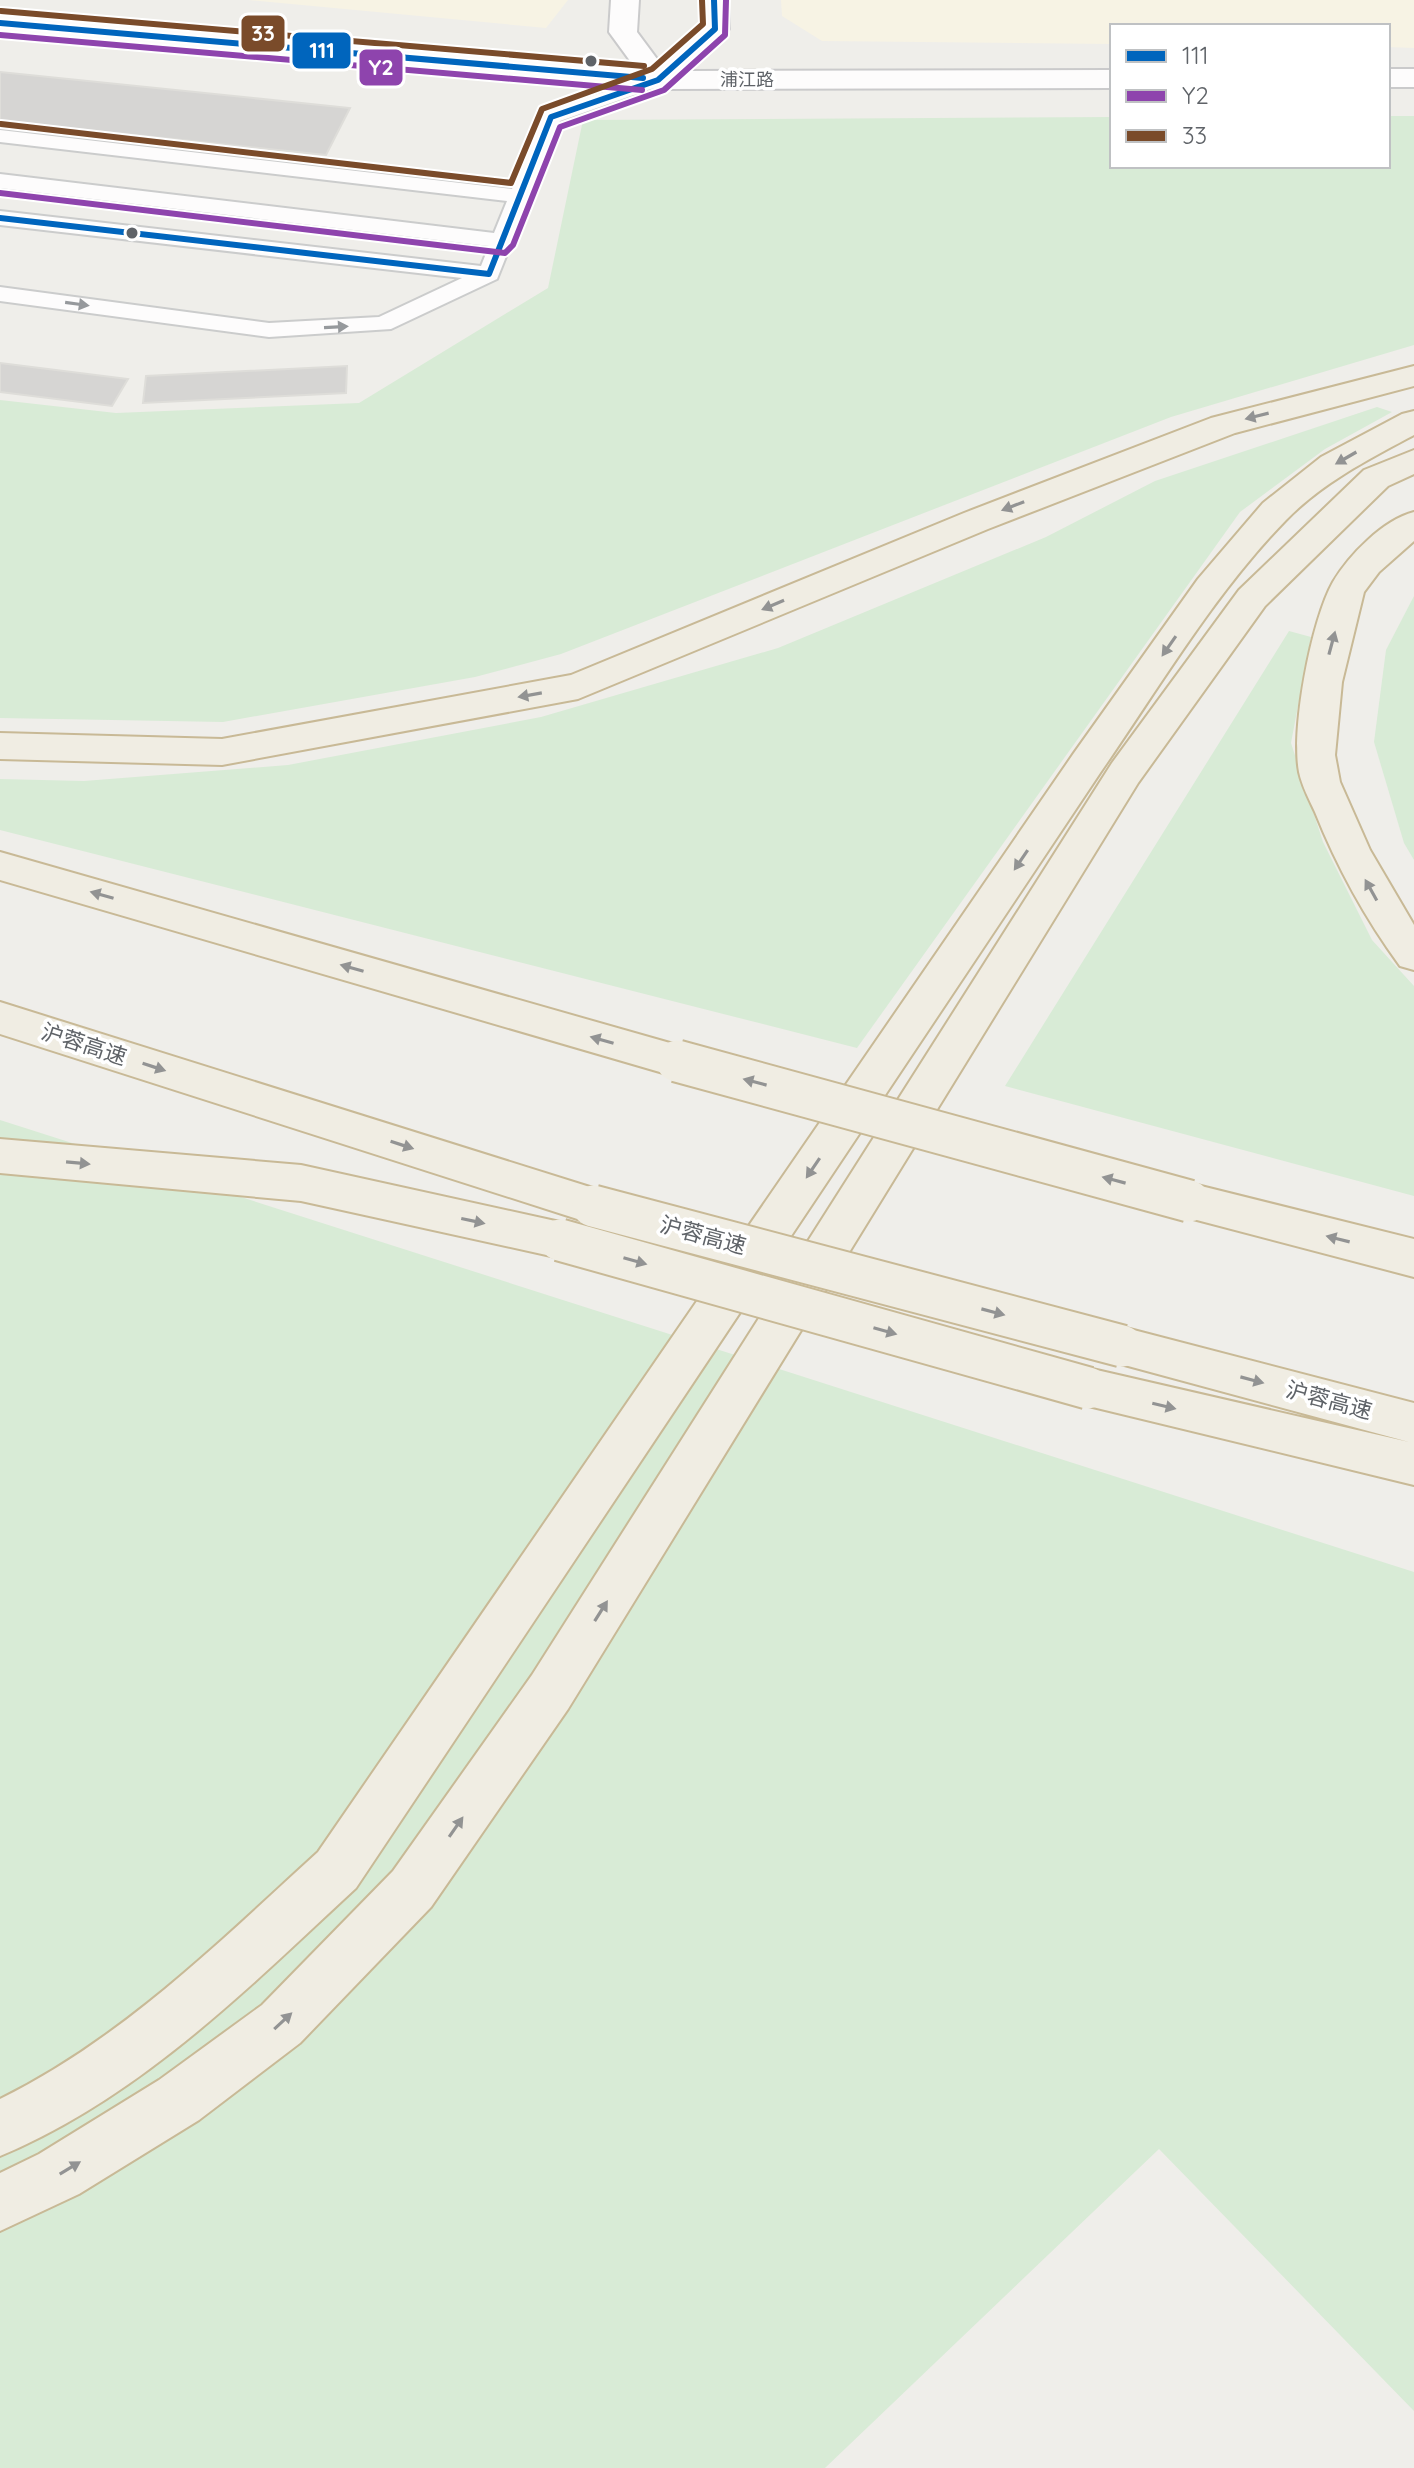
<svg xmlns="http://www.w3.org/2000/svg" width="1414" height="2468" font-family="Quicksand,'Noto Sans SC',sans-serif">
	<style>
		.commercial { fill: #f7f3e4 }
		.green { fill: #d8ebd6 }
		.building { fill: #d6d5d3; stroke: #deddd9; stroke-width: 2 }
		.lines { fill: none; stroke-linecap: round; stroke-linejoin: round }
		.lane-casing { stroke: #cbcccc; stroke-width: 4 }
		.secondary-casing { stroke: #cacacb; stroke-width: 4 }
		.highway-casing { stroke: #c8b996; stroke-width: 4 }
		.lane { fill: #fdfcfc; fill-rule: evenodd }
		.secondary { fill: #fdfcfc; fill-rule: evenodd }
		.highway { fill: #f0ede3; fill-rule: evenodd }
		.highway-bridge-casing { stroke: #c8b996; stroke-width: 45; stroke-linecap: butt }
		.highway-bridge { stroke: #f0ede3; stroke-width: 41 }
		.bus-1-casing { stroke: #fff; stroke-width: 10 }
		.bus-2-casing { stroke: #fff; stroke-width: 10 }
		.bus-3-casing { stroke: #fff; stroke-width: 10 }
		.bus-1 { stroke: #0065bd; stroke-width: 6 }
		.bus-2 { stroke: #8e44ad; stroke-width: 6 }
		.bus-3 { stroke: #7a4b2a; stroke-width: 6 }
		.oneway { fill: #96999c }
		.oneway2 { fill: #929393 }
		.bus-dot { fill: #5f6368; stroke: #fff; stroke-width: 3 }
		.labels { text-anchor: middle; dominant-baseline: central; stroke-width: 7; stroke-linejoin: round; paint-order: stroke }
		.far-street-label { font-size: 18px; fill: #5f6368; stroke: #fff }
		.street-label { font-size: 22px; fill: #5f6368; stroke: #fff }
		.line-badge { stroke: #fff; stroke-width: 3 }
		.badge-label { font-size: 22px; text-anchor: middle; font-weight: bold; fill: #fff }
	</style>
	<rect width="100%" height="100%" fill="#efeeea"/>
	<g class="commercial">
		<polygon points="248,0 568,0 546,28"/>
		<polygon points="781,0 1414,0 1414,48 1388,47 1388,26 1112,26 1112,44 822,41 782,16"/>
	</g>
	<g class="green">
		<polygon points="1388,116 1414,116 1414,345 1171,417 561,654 475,677 223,722 0,718 0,400 116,413 359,403 548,288 583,120 1112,117 1112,166 1388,166"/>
		<polygon points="1377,407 1392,412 1325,449 1240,512 857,1048 0,830 0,779 84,781 288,765 541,717 778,648 1046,537 1155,481"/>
		<polygon points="1414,596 1414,860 1404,843 1374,742 1386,650"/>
		<polygon points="1289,631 1311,637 1291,743 1323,842 1372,940 1414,986 1414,1196 1005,1086"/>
		<polygon points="0,1120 1414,1572 1414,2411 1159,2149 825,2468 0,2468"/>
	</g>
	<g class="building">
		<polygon points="0,72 350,108 326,155 0,121"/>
		<polygon points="0,363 128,379 112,406 0,392"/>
		<polygon points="347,366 346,393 143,403 146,376"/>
	</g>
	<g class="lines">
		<defs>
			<polygon id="lane" points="658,74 669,80 665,84 560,121 497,279 391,329 269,337 0,301 0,287 269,323 379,317 462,278 0,225 0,211 481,266 489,246 0,188 0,174 494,233 507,201 0,142 0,130 512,189 543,112"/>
			<g id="secondary">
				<polygon points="611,0 639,0 637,32 660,63 701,27 700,0 728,0 729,29 685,71 1112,70 1112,88 658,89 0,31 0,15 636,69 609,32"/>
				<rect x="1388" y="69" width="26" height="18"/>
			</g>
			<g id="highway">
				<polygon points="1414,366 1414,386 1235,433 988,529 578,699 222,765 0,759 0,733 222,739 571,675 964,513 1211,418"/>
				<path d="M1414 411V435C1369 459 1322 483 1286 520 1214 594 1159 688 1100 773L356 1888C247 1989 139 2098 0 2156V2099C122 2039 219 1942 318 1852L1074 753 1198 579 1263 503 1321 457 1402 414Z"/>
				<polygon points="1414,450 1414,474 1388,486 1265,606 1138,783 568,1709 431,1907 300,2043 199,2120 79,2194 0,2231 0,2173 39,2154 159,2080 262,2005 393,1871 532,1675 1112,763 1239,590 1364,470"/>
				<path d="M1414 512V541L1379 572 1364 592 1342 682 1335 755 1340 782 1370 850 1414 925V970L1400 966C1365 918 1337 867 1315 812 1309 799 1302 786 1299 772 1291 729 1311 621 1333 582 1349 555 1383 520 1414 512Z"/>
				<polygon points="0,852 677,1045 692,1049 698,1061 692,1073 677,1077 0,880"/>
				<polygon points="0,1002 593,1188 608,1193 615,1206 608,1219 593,1224 0,1034"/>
				<polygon points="0,1139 301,1165 560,1222 576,1227 582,1240 576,1253 560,1258 301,1201 0,1173"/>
				<polygon points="1189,1183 1414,1239 1414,1277 1174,1214 1167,1201 1174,1188"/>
				<polygon points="1122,1327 1414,1403 1414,1485 1072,1402 1065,1388 1072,1374 1088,1368 1409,1442 1106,1360 1099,1346 1106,1332"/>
			</g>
		</defs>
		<use href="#lane" class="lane-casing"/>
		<use href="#secondary" class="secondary-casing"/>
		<use href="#highway" class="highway-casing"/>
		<use href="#lane" class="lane"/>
		<use href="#secondary" class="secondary"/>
		<use href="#highway" class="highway"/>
		<defs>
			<g id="highway-bridge">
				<polyline points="677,1061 1189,1201"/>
				<polyline points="593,1206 1122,1346"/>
				<polyline points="560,1240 1088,1388"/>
			</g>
		</defs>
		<use href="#highway-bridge" class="highway-bridge-casing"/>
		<use href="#highway-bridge" class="highway-bridge"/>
		<defs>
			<g id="bus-1">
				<polyline points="0,23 643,78"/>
				<polyline points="0,218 489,274 551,117 658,80 715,29 714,0"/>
			</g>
			<g id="bus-2">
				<polyline points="0,35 642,90"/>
				<polyline points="0,193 505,253 513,245 560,127 664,90 725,35 726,0"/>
			</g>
			<g id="bus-3">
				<polyline points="1,11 644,66"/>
				<polyline points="1,124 511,183 542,109 652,69 703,24 702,0"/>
			</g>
		</defs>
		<use href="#bus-1" class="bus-1-casing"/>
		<use href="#bus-2" class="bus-2-casing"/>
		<use href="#bus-3" class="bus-3-casing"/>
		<use href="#bus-1" class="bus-1"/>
		<use href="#bus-2" class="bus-2"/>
		<use href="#bus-3" class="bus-3"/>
	</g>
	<defs><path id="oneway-solid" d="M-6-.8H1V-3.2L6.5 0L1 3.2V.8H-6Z" transform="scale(2)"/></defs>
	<g class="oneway">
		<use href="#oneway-solid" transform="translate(77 304) rotate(8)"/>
		<use href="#oneway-solid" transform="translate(336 327) rotate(-3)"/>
	</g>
	<g class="oneway2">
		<use href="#oneway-solid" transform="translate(1257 416) rotate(166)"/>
		<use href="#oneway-solid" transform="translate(1346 458) rotate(150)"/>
		<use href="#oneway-solid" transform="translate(1013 506) rotate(159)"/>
		<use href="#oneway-solid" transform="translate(773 605) rotate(157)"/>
		<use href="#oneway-solid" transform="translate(1332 643) rotate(-75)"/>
		<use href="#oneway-solid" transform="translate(1169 646) rotate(125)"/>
		<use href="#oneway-solid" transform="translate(530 695) rotate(170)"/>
		<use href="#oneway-solid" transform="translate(1021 860) rotate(124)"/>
		<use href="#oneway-solid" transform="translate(1371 890) rotate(-119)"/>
		<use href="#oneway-solid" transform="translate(102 895) rotate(-164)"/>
		<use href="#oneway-solid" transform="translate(352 968) rotate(-164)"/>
		<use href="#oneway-solid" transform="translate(602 1040) rotate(-164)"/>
		<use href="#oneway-solid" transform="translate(154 1067) rotate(18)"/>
		<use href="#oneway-solid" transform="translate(755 1082) rotate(-165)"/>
		<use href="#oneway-solid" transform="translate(402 1145) rotate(18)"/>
		<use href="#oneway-solid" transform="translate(78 1163) rotate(5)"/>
		<use href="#oneway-solid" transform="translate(813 1168) rotate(124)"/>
		<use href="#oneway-solid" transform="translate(1114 1180) rotate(-165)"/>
		<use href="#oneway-solid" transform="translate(473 1221) rotate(12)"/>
		<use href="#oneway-solid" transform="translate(1338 1239) rotate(-166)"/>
		<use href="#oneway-solid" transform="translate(635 1261) rotate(16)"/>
		<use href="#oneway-solid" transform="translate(993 1312) rotate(15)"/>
		<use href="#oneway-solid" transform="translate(885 1331) rotate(16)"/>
		<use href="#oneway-solid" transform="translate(1252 1380) rotate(15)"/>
		<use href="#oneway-solid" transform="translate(1164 1406) rotate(13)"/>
		<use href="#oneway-solid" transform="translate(601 1611) rotate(-58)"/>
		<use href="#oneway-solid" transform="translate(456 1827) rotate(-55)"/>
		<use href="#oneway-solid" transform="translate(283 2021) rotate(-43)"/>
		<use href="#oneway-solid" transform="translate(70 2168) rotate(-31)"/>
	</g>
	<g class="bus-dot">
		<circle cx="591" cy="61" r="7"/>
		<circle cx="132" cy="233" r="7"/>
	</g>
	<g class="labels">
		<g class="far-street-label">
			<text x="747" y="79">浦江路</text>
		</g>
		<g class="street-label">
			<text transform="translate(84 1044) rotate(18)">沪蓉高速</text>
			<text transform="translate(703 1235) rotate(15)">沪蓉高速</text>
			<text transform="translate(1329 1400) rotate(15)">沪蓉高速</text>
		</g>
	</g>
	<g class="line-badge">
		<rect x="240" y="14" width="46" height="39" rx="8" fill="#7a4b2a"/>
		<rect x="291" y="31" width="61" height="39" rx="8" fill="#0065bd"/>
		<rect x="358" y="48" width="46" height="39" rx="8" fill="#8e44ad"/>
	</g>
	<g class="badge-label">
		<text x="263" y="41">33</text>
		<text x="322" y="58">111</text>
		<text x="381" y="75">Y2</text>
	</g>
	<rect x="1110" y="24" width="280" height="144" fill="#ffffff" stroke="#bfc1c3" stroke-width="2"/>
	<rect x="1126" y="50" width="40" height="12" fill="#0065bd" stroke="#bfc1c3" stroke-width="2"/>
	<text x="1182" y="64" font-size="24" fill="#5f6368">111</text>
	<rect x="1126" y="90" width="40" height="12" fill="#8e44ad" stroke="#bfc1c3" stroke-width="2"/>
	<text x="1182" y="104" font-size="24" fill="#5f6368">Y2</text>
	<rect x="1126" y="130" width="40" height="12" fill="#7a4b2a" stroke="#bfc1c3" stroke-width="2"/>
	<text x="1182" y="144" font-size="24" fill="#5f6368">33</text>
</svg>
